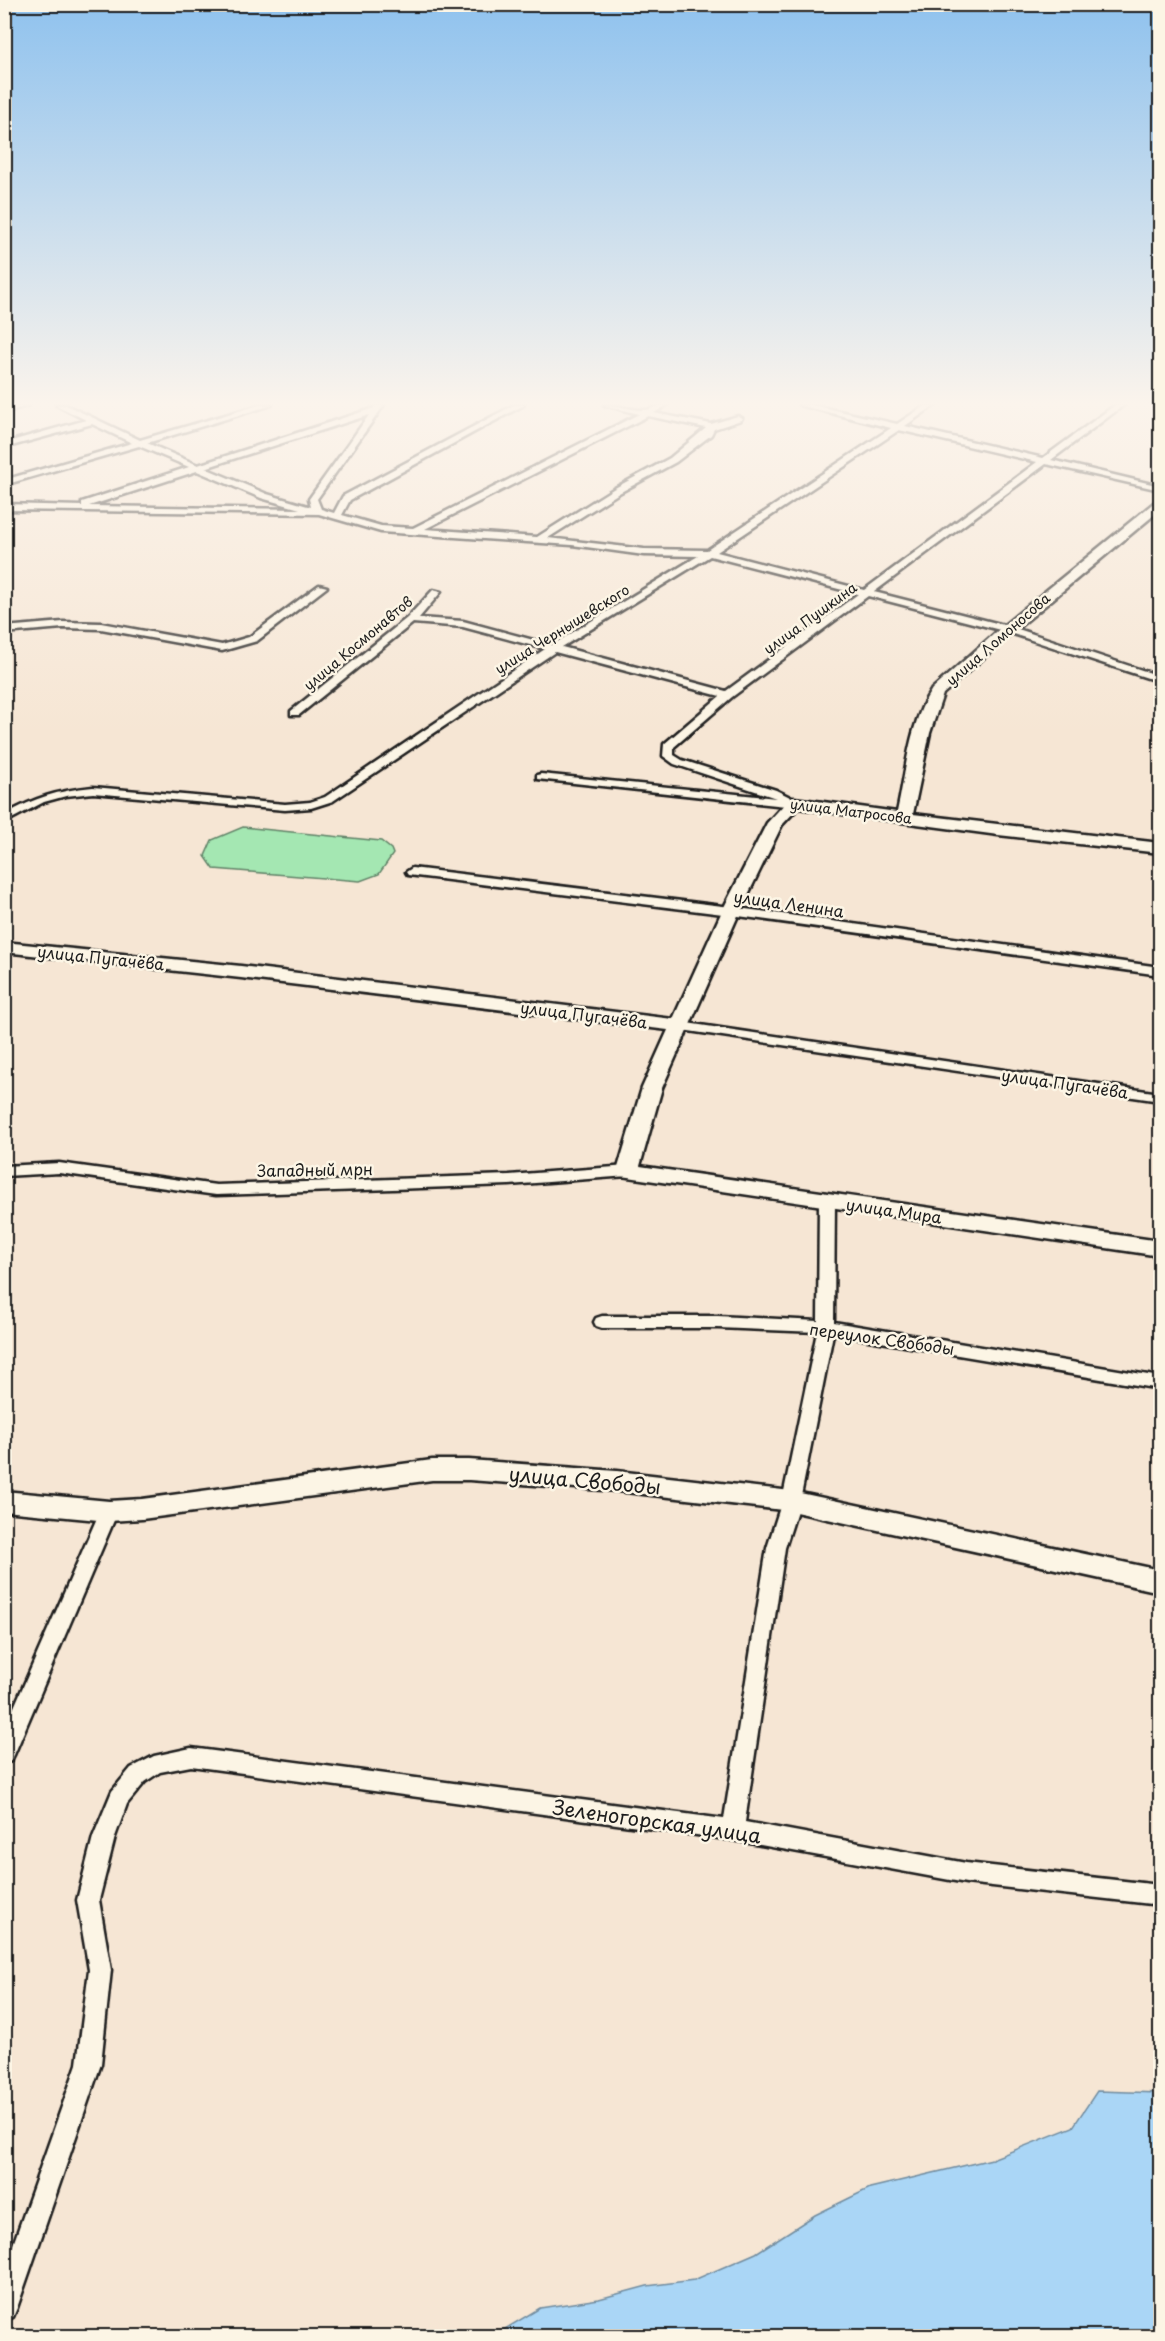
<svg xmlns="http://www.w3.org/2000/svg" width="1165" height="2341" font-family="'Playpen Sans',sans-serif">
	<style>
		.green { fill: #a4e7b2; stroke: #608267; stroke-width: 1.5 }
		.water { fill: #aad6f6; stroke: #718c9f; stroke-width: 1.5 }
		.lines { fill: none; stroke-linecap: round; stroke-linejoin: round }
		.street-casing { stroke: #1c1c1c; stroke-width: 5 }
		.secondary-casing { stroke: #1c1c1c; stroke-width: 5 }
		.street { fill: #fcf5e5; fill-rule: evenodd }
		.secondary { fill: #fcf5e5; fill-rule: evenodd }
		.labels { text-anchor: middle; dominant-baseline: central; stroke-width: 5; stroke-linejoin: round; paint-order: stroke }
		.far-street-label { font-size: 14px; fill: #1c1c1c; stroke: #fcf5e5 }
		.street-label { font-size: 16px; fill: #1c1c1c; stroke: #fcf5e5 }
		.near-street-label { font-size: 20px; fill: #1c1c1c; stroke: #fcf5e5 }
	</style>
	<rect width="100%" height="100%" fill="#f6e6d4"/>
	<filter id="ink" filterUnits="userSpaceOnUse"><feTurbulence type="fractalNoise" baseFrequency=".0167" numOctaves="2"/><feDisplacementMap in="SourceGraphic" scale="12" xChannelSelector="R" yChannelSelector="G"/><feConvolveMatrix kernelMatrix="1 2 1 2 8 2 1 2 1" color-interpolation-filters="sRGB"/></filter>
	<g filter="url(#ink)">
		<polygon class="green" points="243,827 381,841 391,849 393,854 379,874 360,881 214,869 205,856 212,840"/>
		<polygon class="water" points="1097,2091 1160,2093 1160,2336 446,2336 464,2331 500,2332 540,2308 599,2299 647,2286 694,2280 756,2253 815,2215 870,2188 992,2159 1073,2127"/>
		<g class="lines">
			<defs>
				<g id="street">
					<polygon points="16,405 29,405 4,413 4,408"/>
					<path d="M56 405H66L140 440 259 405H272L147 443 198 465 374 408 376 405H384L317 499 321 509 334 513 343 496 514 405H524L350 500 342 515 381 526 413 528 639 414 604 405C618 405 630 410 643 410 651 410 658 405 667 405L654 413 711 424 738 416 742 418 741 420 714 429 711 435 676 462 619 493 548 538 644 549 707 550 891 428 799 405H813L897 424 926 405H935L905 426 1043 458 1115 405H1124L1051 460 1160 486V490L1046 464 874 592 1012 627 1160 676V682L1004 631 868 596 732 697 674 747V755L682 760 776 790 798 801V805L786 806 537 779V775L541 774 776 798 674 764 663 756 664 744 720 696 555 652 333 801 311 808 285 810 93 793 66 796 44 802 4 823V815C37 797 56 791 93 787L285 804 310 802 325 797 545 649 463 627 413 623 299 715H291V711L407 618 433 590 441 592 419 618 463 621 552 645 698 556 644 555 572 545 381 532 319 514 4 510V504L82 506V502L189 467 139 446 4 485V480L132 443 92 424 4 448V443L86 420ZM369 415 309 499 311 507 267 494 205 468ZM648 416 706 428 670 458 613 489 537 537 425 529ZM899 430 1037 462 864 590 717 552ZM197 471 261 498 300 509 89 506ZM710 556 858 594 726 691 562 647Z"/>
					<polygon points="319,585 327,587 257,641 222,651 101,629 63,628 4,633 4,627 63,622 101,623 222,645 249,637"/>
					<polygon points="412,868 731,907 1160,967 1160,975 731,915 408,875 406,872"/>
					<polygon points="680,1022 1160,1093 1160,1101 675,1029 673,1026 675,1023"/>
					<polygon points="59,1163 216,1185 509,1175 628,1166 636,1171 628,1176 509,1185 216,1195 59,1173 4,1176 4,1166"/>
					<polygon points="827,1195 835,1200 834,1322 1160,1377 1160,1389 833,1334 800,1501 785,1548 745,1822 966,1863 1160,1885 1160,1905 966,1883 733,1840 191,1766 160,1772 145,1782 127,1804 115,1837 99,1900 111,1970 101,2064 17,2308 13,2317 4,2321 4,2270 77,2064 89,1970 77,1900 93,1837 112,1791 131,1768 154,1756 191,1748 724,1819 767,1548 782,1501 817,1332 718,1328 602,1328 596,1326 594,1322 596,1318 602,1316 718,1316 818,1321 819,1200"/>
					<polygon points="109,1504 115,1506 118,1511 14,1755 11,1761 4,1764 4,1730 100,1511 103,1506"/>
				</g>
				<g id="secondary">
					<path d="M1160 500V510L1013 632 943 694 930 733 913 814 1160 843V853L998 835 798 808 782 825 740 911 662 1088 640 1166 1160 1241V1256L621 1176 617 1171 642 1088 668 1030 241 978 4 952V942L241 966 673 1019 722 911 767 823 788 800 794 798 897 812C906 772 909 723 932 689L1003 626 1156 501Z"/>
					<polygon points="432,1460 469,1460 617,1471 791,1491 1160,1570 1160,1592 791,1511 617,1491 469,1480 432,1480 142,1519 109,1521 4,1511 4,1491 109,1501 142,1499"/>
				</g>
			</defs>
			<use href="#street" class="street-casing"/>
			<use href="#secondary" class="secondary-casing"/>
			<use href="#street" class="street"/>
			<use href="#secondary" class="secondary"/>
		</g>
	</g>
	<linearGradient id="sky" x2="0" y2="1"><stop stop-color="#8fc2ee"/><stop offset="0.55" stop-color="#fbf4ec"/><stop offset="1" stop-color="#fbf4ec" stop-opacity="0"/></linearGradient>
	<rect width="1165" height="733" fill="url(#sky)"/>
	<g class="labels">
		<g class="far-street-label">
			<text transform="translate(810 618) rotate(-36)">улица Пушкина</text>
			<text transform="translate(562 629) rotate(-32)">улица Чернышевского</text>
			<text transform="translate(998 639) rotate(-41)">улица Ломоносова</text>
			<text transform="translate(358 643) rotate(-40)">улица Космонавтов</text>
			<text transform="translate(851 811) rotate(7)">улица Матросова</text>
		</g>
		<g class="street-label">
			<text transform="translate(789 903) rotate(8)">улица Ленина</text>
			<text transform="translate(101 957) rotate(6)">улица Пугачёва</text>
			<text transform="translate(584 1014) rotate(7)">улица Пугачёва</text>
			<text transform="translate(1065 1083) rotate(8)">улица Пугачёва</text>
			<text transform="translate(315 1169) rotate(-1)">Западный мрн</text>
			<text transform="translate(894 1210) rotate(8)">улица Мира</text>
			<text transform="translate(882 1338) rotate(8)">переулок Свободы</text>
		</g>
		<g class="near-street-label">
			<text transform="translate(585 1480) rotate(5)">улица Свободы</text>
			<text transform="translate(657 1821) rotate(8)">Зеленогорская улица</text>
		</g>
	</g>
	<rect width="1165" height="2341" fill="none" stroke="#fcf5e5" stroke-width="24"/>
	<rect x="12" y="12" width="1141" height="2317" fill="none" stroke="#1c1c1c" stroke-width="2" filter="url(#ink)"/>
</svg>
